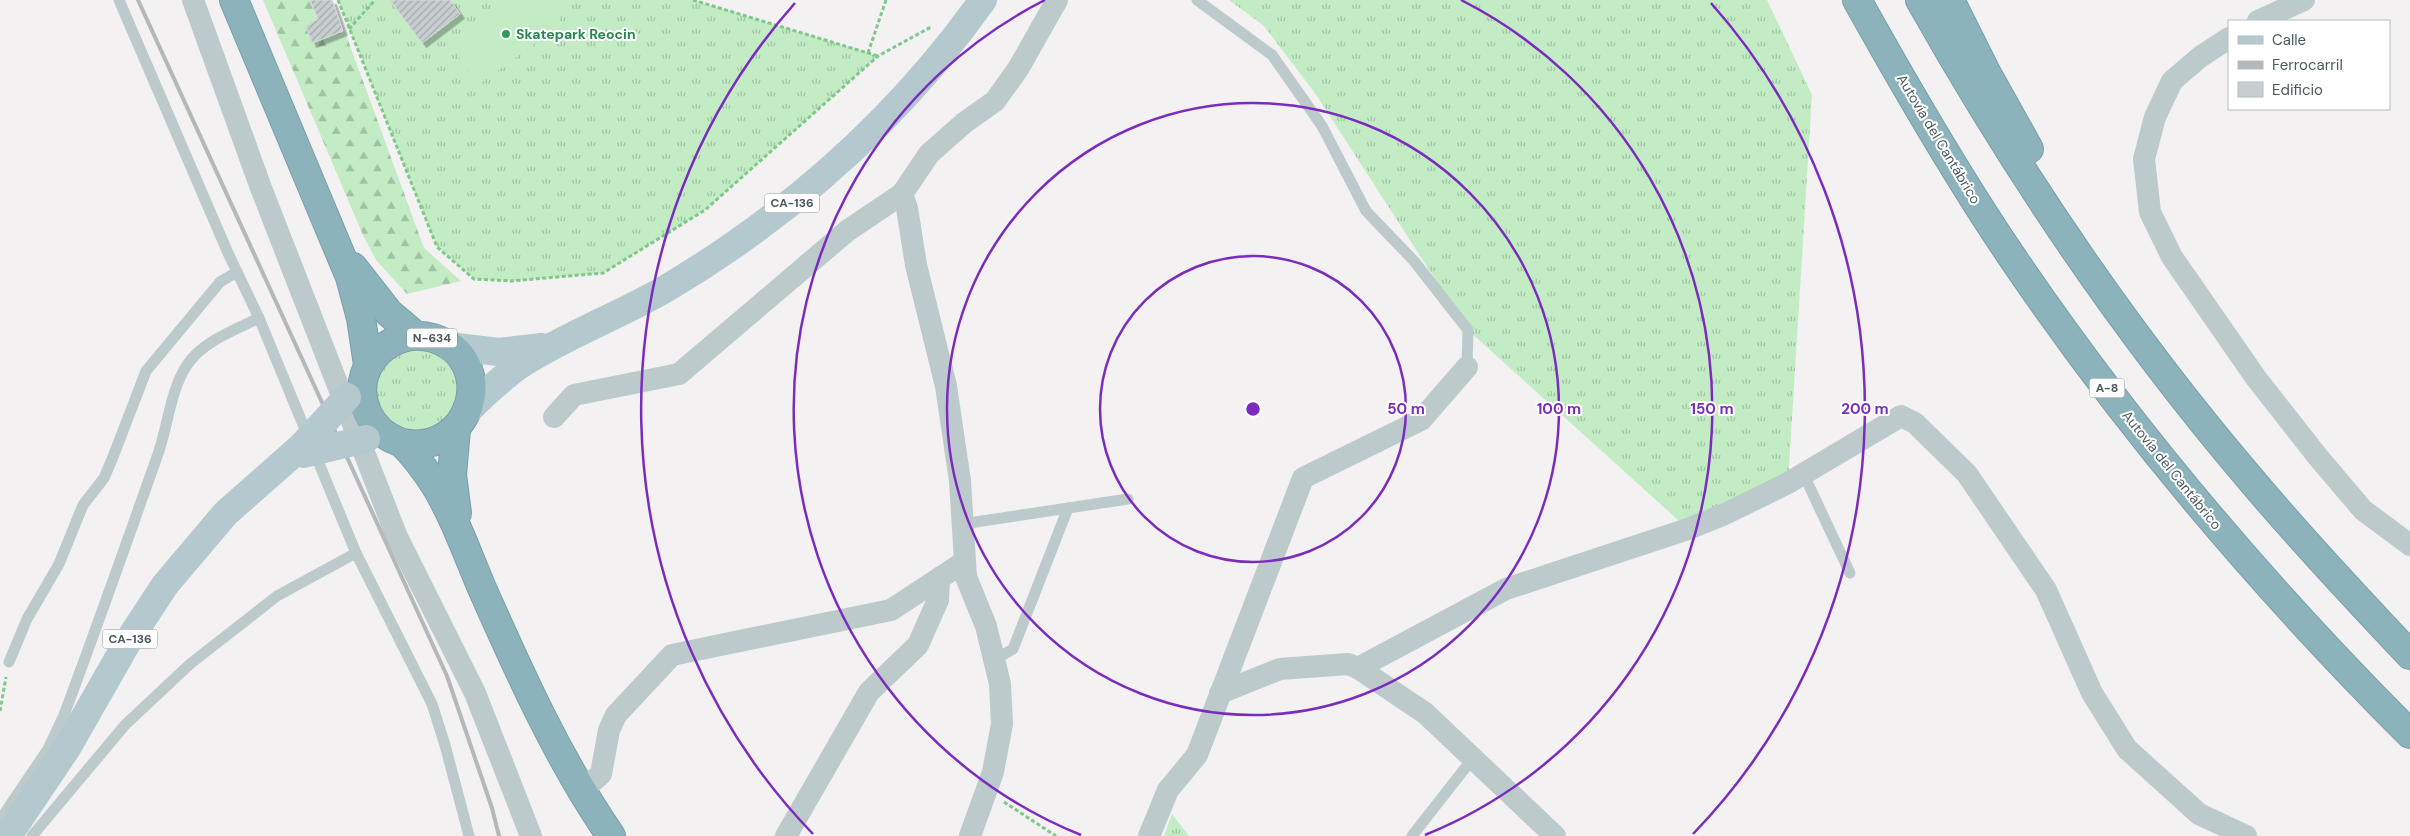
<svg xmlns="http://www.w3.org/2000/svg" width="2410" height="836" font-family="'DM Sans',sans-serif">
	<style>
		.grass { fill: url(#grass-tufts) }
		.forest { fill: url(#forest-firs) }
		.pitch { fill: #c3ecc5 }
		.building { fill: url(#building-hatch); stroke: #d5d9db; filter: url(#shadow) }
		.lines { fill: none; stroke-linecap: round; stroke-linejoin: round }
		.highway-casing { stroke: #789fa7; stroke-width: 30 }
		.path { stroke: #7ec889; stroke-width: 3; stroke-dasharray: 4 2.5; stroke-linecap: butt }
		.lane { stroke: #bdcacc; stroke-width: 11 }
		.street { stroke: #bdcacc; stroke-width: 22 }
		.primary { stroke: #b3c9cd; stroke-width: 28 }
		.highway { stroke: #8cb3bb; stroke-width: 28 }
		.rail { stroke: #b3b8ba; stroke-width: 4 }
		.primary-bridge { stroke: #b3c9cd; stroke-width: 28 }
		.ring { fill: none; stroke: #7b2cbf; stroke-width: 2.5 }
		.leisure-dot { fill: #2e9e5b; stroke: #fff; stroke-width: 2 }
		.labels { text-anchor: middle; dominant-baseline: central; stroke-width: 4; stroke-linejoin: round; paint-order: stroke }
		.shield { fill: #fff; stroke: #808c8e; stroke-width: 1 }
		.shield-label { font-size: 12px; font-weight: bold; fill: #4a5a5d }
		.leisure-label { font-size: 14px; font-weight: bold; fill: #27864d; stroke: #fff; text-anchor: start }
		.street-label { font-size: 14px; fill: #4a5a5d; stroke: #fff }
		.centre { fill: #7b2cbf; stroke: #fff; stroke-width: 2.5 }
		.ring-label { font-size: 15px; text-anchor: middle; font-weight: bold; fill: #7b2cbf; stroke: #fff; stroke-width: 4; stroke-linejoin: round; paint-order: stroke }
	</style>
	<defs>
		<pattern id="grass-tufts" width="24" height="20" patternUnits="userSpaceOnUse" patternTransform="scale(1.25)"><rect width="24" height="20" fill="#c3ecc5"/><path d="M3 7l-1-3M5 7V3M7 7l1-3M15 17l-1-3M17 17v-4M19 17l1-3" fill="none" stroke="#a0c2a3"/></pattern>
		<pattern id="forest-firs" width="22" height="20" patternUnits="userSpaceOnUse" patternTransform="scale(1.25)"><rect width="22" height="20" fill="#c3ecc5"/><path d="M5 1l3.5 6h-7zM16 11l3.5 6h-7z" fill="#a0c2a3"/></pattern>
		<pattern id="building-hatch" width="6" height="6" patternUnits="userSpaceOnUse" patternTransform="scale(1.25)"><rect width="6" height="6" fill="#c8cdd0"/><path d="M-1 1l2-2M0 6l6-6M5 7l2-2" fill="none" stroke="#a4a9ac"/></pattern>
		<filter id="shadow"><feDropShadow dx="4.5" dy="4.5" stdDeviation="0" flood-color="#0004"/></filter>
	</defs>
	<rect width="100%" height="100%" fill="#f3f1f1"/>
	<g class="grass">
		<polygon points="338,0 693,0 878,56 705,210 603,273 511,281 474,279 437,247"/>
		<polygon points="1229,0 1767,0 1812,95 1788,483 1688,529 1468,330 1315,93 1264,26"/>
		<polygon points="423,347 448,361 456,373 459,388 451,416 427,432 397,429 377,409 373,383 378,370 397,351"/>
		<polygon points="1172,814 1189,836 1164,836"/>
	</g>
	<polygon class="forest" points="263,0 331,0 344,29 424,248 461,281 407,294 376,260 363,235"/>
	<polygon class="pitch" points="507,0 547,0 562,24 478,85 450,44"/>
	<g class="building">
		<polygon points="310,0 332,0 343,31 312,43 306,26 318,19"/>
		<polygon points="390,0 450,0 460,14 422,43"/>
	</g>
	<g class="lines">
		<defs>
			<g id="highway">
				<polyline points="234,0 350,277 361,318 368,365"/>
				<path d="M1857 0C1905 86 1955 173 2010 254 2127 427 2263 587 2410 734"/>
				<path d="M1920 0C2014 167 2122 328 2247 475 2299 537 2354 596 2410 655"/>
				<polyline points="1950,0 1986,72 2029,149"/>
				<polyline points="353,267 389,313 415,335"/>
				<polyline points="456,429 452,475 457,513"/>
				<path d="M402 443C474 457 499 358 433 338 394 326 353 363 364 403 367 417 377 430 389 437 394 440 399 441 403 444 415 456 426 471 435 485 454 516 467 553 481 586 519 672 558 759 611 836"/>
			</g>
		</defs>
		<use href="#highway" class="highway-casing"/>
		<g class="path">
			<polyline points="338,0 437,247 474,279 511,281 603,273 705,210 878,56 931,27"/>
			<polyline points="693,0 878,56"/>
			<polyline points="349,29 375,0"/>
			<polyline points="868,53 886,0"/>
			<polyline points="0,711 6,677"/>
			<polyline points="1004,802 1056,836"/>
		</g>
		<g class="lane">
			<polyline points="119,0 228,253 259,318 356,553 432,704 445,745 469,836"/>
			<polyline points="1197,0 1272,55 1322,126 1366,211 1414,261 1468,330 1467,367"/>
			<polyline points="1803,473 1850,573"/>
			<polyline points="962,524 1128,499"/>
			<polyline points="994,660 1013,649 1068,508"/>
			<polyline points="9,662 27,619 59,564 83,505 104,478 113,457 146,371 220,282 237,272"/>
			<path d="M0 820 48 749 64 715C97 627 128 539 159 451 168 424 171 389 187 365 203 341 235 330 259 318"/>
			<polyline points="32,836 125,725 190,664 277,596 356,553"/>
			<polyline points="1412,836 1473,758"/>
		</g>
		<g class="street">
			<polyline points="193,0 261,188 397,537 475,693 531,836"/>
			<polyline points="2258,21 2304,0"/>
			<polyline points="2229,38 2200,57 2172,81 2155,117 2144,159 2150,212 2172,257 2256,378 2318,457 2363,510 2410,545"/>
			<polyline points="554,417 574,395 679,374 847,231 902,194"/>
			<polyline points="1358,668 1506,589 1688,529 1725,514 1788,483 1901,416 1915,423 1967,474 2046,590 2092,693 2127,749 2199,814 2246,836"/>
			<polyline points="1220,693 1280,669 1348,664 1358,668 1425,713 1555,836"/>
			<polyline points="582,791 601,774 609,730 616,715 672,655 891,610 964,562"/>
			<polyline points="786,836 869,692 918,645 938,600 939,578"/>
			<polyline points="970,836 993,772 1002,724 1000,684 986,626 966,577 960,481 946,386 916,265 907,208 902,194 929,154 964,123 995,101 1018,69 1057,0"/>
			<polyline points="1149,836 1168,790 1197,755 1303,478 1421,420 1467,367"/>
		</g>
		<g class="primary">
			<polyline points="449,346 498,352 542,347"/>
			<path d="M468 410C485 394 501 378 520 365 566 335 619 316 667 288 791 214 899 118 983 0"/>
			<polyline points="8,836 67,748 127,643 165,585 226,513 302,446"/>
		</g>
		<use href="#highway" class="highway"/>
		<polyline class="rail" points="138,0 447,676 492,808 499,836"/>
		<g class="primary-bridge">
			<polyline points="302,446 347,397"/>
			<polyline points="304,454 366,439"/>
		</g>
	</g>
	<g class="ring">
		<circle cx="1253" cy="409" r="153"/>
		<circle cx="1253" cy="409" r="306"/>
		<path d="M1081 835A459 459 0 0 1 1045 0M1461 0A459 459 0 0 1 1425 835"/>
		<path d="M813 834A612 612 0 0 1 795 3M1711 3A612 612 0 0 1 1693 834"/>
	</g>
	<circle class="leisure-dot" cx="506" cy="34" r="5"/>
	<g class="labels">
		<g class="shield">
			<rect x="764.5" y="193.5" width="55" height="19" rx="4"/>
			<rect x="407" y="328.5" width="50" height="19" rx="4"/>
			<rect x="2089.5" y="378.5" width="35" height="19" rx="4"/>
			<rect x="102.5" y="629.5" width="55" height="19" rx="4"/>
		</g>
		<g class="shield-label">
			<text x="792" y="203">CA-136</text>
			<text x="432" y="338">N-634</text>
			<text x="2107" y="388">A-8</text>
			<text x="130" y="639">CA-136</text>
		</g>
		<g class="leisure-label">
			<text x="516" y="34">Skatepark Reocin</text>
		</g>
		<g class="street-label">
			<text transform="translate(1939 139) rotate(59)">Autovía del Cantábrico</text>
			<text transform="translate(2172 470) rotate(51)">Autovía del Cantábrico</text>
		</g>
	</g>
	<circle cx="1253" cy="409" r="8" class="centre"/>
	<g class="ring-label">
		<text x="1406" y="414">50 m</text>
		<text x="1559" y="414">100 m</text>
		<text x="1712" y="414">150 m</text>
		<text x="1865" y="414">200 m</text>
	</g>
	<rect x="2228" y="20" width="162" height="90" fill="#ffffff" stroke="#b7bdbe"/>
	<rect x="2238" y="36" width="25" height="8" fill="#b3c9cd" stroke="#b7bdbe"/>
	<text x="2272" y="45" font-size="15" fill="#4a5a5d">Calle</text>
	<rect x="2238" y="61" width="25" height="8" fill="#b3b8ba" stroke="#b7bdbe"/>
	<text x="2272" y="70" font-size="15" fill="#4a5a5d">Ferrocarril</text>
	<rect x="2238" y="82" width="25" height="15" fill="#c8cdd0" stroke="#b7bdbe"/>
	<text x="2272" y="95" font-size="15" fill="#4a5a5d">Edificio</text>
</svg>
